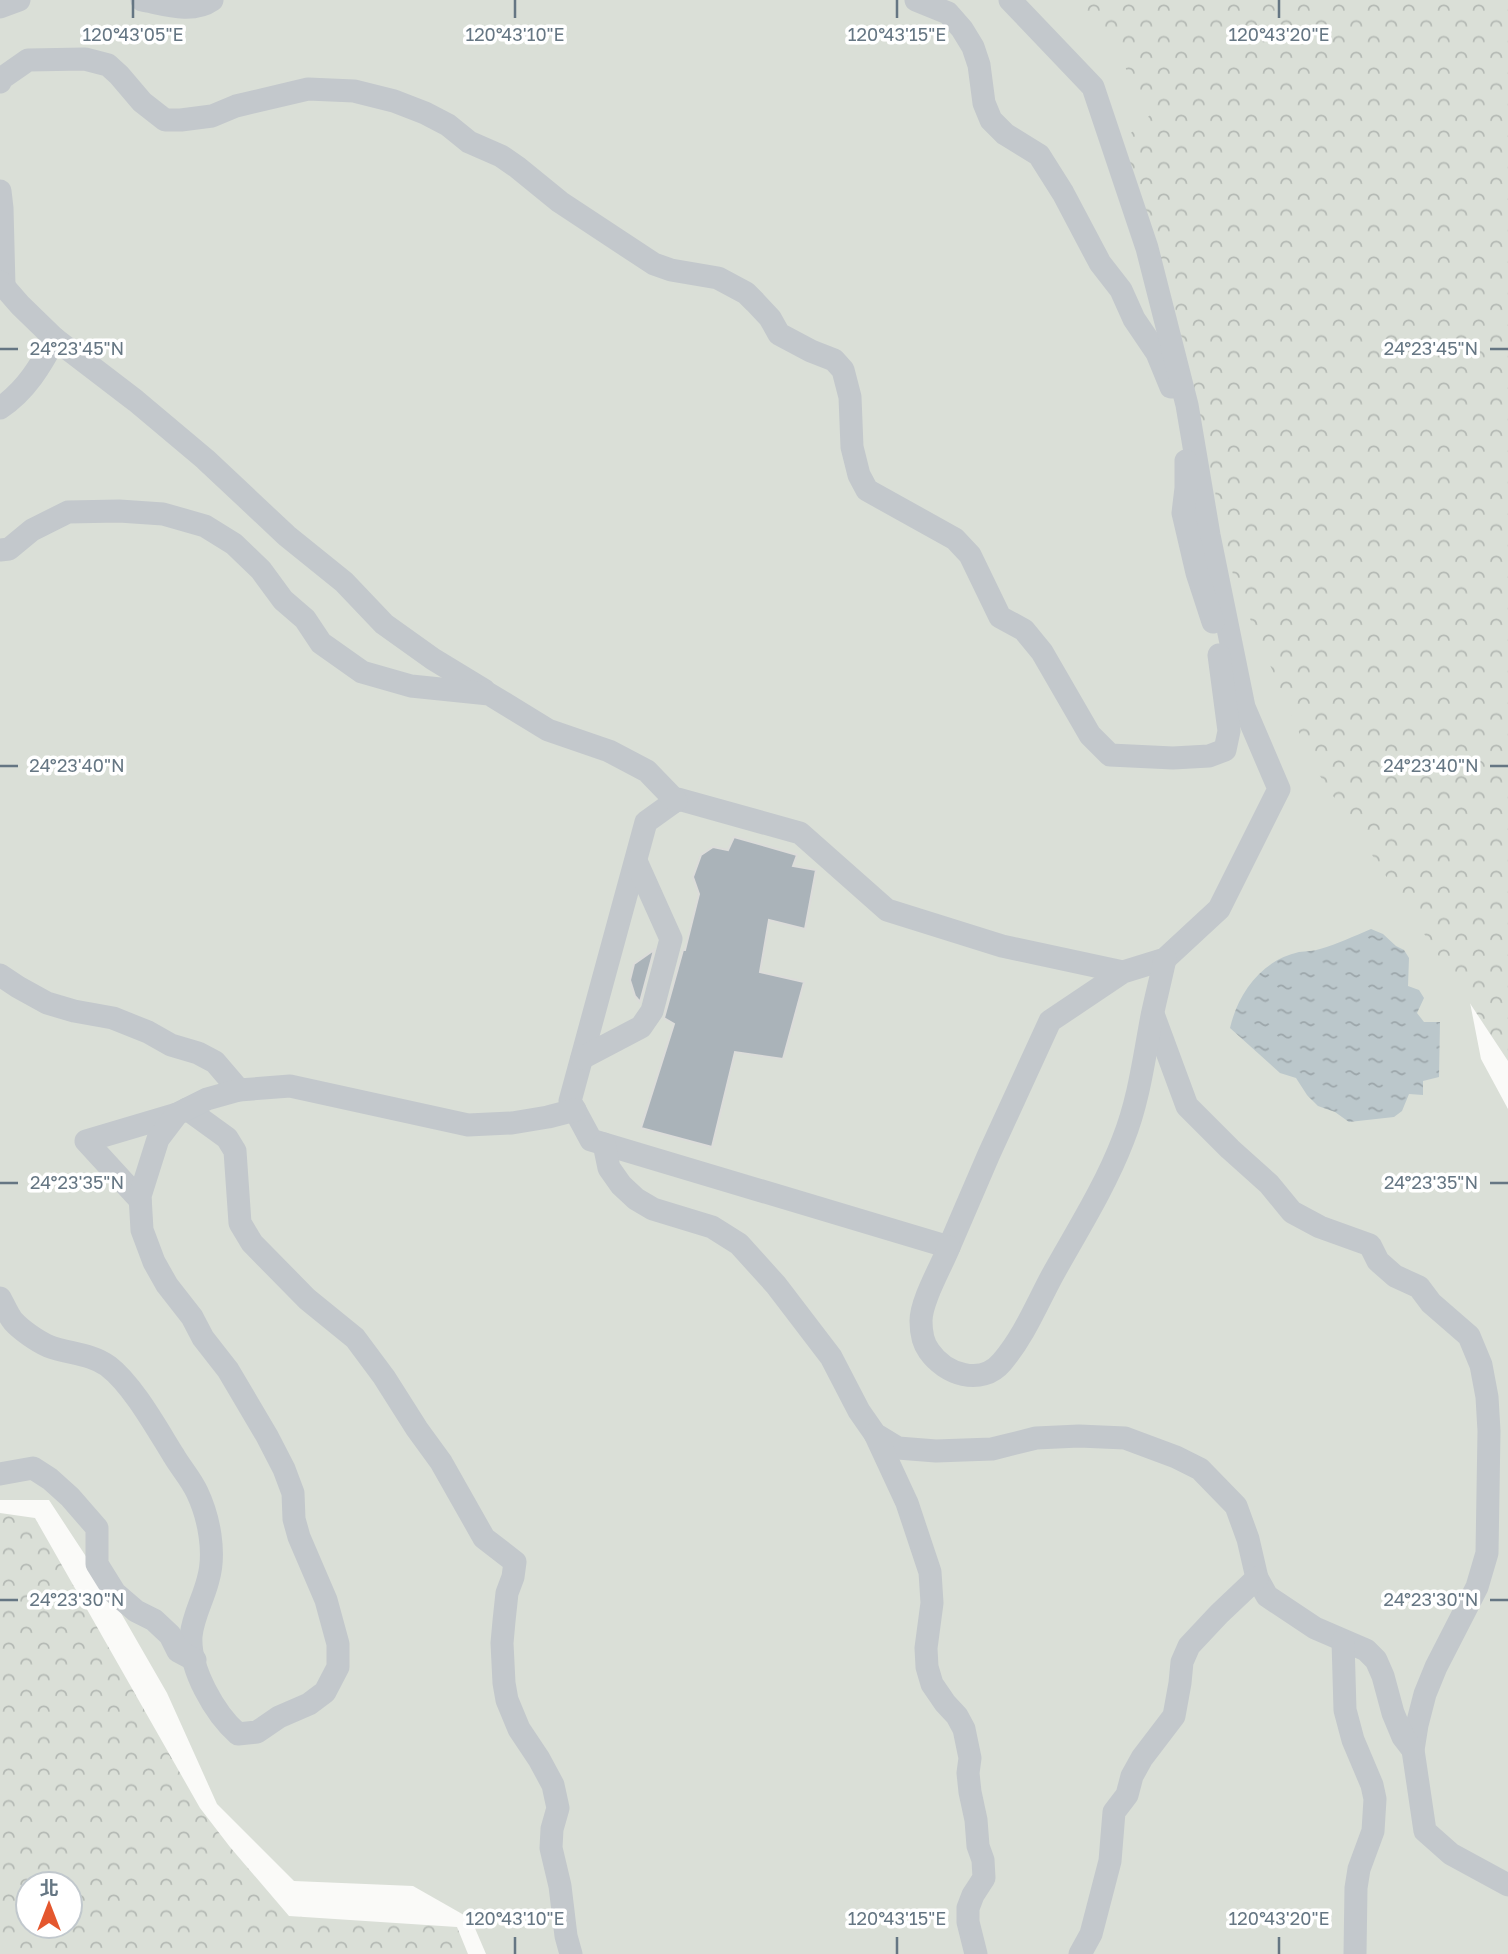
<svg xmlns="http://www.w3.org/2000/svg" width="1508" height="1954" font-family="'Golos Text','Noto Sans TC',sans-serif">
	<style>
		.grass { fill: #dadfd7 }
		.forest { fill: url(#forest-crowns); fill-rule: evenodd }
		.water { fill: url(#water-ripples) }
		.building { fill: #aab3b9; stroke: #dcdcda; stroke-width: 2 }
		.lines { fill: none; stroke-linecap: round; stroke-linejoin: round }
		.minor { stroke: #c3c8cc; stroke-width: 23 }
		.ticks { fill: none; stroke: #657683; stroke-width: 2.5 }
		.ticks-label { font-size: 18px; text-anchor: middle; fill: #657683; stroke: #fff; stroke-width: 7; stroke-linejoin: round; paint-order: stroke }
	</style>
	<defs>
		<pattern id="forest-crowns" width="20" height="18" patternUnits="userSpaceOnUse" patternTransform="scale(1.75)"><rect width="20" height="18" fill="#dadfd7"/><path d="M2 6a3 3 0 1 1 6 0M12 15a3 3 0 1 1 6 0" fill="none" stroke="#b4b9b4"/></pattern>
		<pattern id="water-ripples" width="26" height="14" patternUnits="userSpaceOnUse" patternTransform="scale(1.75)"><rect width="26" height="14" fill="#bbc7cb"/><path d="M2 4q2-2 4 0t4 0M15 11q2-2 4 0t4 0" fill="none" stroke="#9ca6aa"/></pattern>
	</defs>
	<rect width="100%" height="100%" fill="#fafaf8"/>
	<polygon class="grass" points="0,0 1112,0 1460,951 1481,1059 1508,1109 1508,1954 486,1954 471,1919 413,1886 294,1881 217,1804 167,1693 106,1587 49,1500 0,1500"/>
	<g class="forest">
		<polygon points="1061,0 1508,0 1508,1061 1314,767 1235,584 1171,289 1116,147 1150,115 1112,42"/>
		<path d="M0 1513 35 1518 200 1808 230 1847 289 1916 457 1927 468 1954H0ZM70 1884V1926H28V1884Z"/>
	</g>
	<path class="water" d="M1371 929 1383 934 1396 946 1404 950 1409 958 1408 986 1419 990 1424 998 1417 1013 1424 1022H1440L1439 1077 1423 1081V1095L1409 1094 1402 1111 1394 1117 1349 1122 1335 1112 1318 1106 1307 1095 1296 1078 1280 1073 1230 1028C1238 993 1262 960 1299 952 1306 951 1314 951 1320 949 1338 944 1354 936 1371 929Z"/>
	<g class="building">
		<polygon points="734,837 797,855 793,866 816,870 805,929 769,920 760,972 804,982 783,1059 735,1052 712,1147 641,1128 674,1024 664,1018 683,950 685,950 699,894 693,877 701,855 713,847 728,850"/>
		<polygon points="654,950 640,1002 635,996 630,980 634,964"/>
	</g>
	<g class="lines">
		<g class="minor">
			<path d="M142 0C164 4 192 14 212 0"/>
			<polyline points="916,0 948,13 962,29 973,47 979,65 984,103 991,120 1005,134 1039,155 1063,193 1100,263 1121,290 1134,319 1157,353 1171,387"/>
			<polyline points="1010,0 1093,87 1147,248 1187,405 1209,535 1244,707 1279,789 1219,909 1165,959 1123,972 1050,1021 989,1154 949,1247 591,1140 570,1101 646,822 678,799 800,833 887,910 1002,946 1123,972"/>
			<polyline points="0,7 19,0"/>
			<polyline points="0,82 2,78 28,60 85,59 108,65 119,75 142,102 165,120 181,120 212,116 236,106 308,89 354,91 394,101 425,113 448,125 469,142 501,156 517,167 560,202 654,264 671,270 718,278 746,293 755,302 770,318 779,334 811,351 834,360 843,370 850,397 852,447 859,475 867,490 955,539 970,555 1000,617 1024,630 1042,652 1090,735 1110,755 1173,758 1209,756 1225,750 1229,731 1219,655"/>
			<polyline points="0,191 2,208 4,286"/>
			<polyline points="0,282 20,305 55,339 136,401 205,459 287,536 344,582 384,624 433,659 484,690"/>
			<path d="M0 408C26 391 41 365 55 339"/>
			<polyline points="1186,461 1186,488 1183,513 1197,573 1213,622"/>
			<polyline points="0,550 9,549 32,530 68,512 119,511 163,514 205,526 234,544 261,570 283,600 305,619 321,643 362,672 411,686 489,694 548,730 609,751 647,771 676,801"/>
			<polyline points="0,975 18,987 47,1003 74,1011 113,1018 148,1032 171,1045 198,1053 215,1062 239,1090"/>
			<polyline points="1153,1014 1187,1106 1230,1149 1269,1184 1292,1212 1320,1227 1370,1245 1378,1261 1395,1276 1419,1287 1431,1303 1469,1336 1481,1365 1487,1397 1489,1431 1487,1553 1477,1587 1436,1667 1425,1694 1417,1725 1413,1750 1425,1831 1451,1854 1508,1885"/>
			<polyline points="582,1058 641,1027 652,1011 671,939 636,861"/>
			<polyline points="187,1109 227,1138 235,1151 240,1223 252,1243 307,1299 355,1338 384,1377 417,1429 441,1462 484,1538 515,1562 513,1577 507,1593 504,1621 502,1643 504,1683 507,1700 519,1729 539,1759 553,1785 558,1808 552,1829 551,1848 560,1886 566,1936 571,1954"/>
			<polyline points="604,1144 609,1168 621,1185 636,1199 653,1209 712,1227 739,1244 776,1285 831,1357 859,1411 875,1434 898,1448 936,1451 992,1449 1036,1438 1079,1436 1125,1438 1176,1457 1200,1469 1236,1506 1248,1539 1257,1578 1267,1596 1315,1628 1366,1650 1376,1660 1383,1676 1393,1713 1403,1737 1413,1750"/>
			<polyline points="140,1200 86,1141 177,1114"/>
			<path d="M949 1247C941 1267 921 1301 921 1321 921 1330 923 1343 929 1351 945 1374 981 1387 1002 1362 1024 1336 1036 1306 1052 1276 1077 1231 1105 1187 1123 1140 1139 1100 1144 1058 1152 1016 1156 997 1161 978 1165 959"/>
			<path d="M0 1298C4 1305 8 1315 13 1321 21 1330 37 1341 48 1346 68 1354 90 1353 108 1366 133 1385 157 1429 174 1456 181 1468 191 1479 197 1492 209 1517 216 1553 208 1580 203 1600 193 1616 191 1636 189 1669 215 1714 238 1734L257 1732 279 1717 309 1704 325 1692 338 1667V1644L326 1600 299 1537 294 1519 293 1493 284 1469 267 1436 228 1370 203 1338 192 1317 167 1285 154 1262 142 1230 140 1196 158 1139 177 1114 207 1099 239 1090 290 1086 468 1125 512 1123 548 1117 575 1110"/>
			<polyline points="875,1434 907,1503 930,1572 932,1603 926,1648 927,1667 932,1684 945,1703 957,1716 964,1729 970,1758 968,1773 970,1792 976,1820 978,1846 983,1860 984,1878 973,1895 968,1908 968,1922 976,1954"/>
			<polyline points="0,1474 33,1468 50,1479 70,1497 97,1528 97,1564 115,1593 136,1611 154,1620 170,1635 178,1651 195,1660"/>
			<polyline points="1343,1641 1345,1710 1353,1740 1372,1785 1375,1799 1373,1831 1359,1869 1356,1888 1355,1954"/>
			<polyline points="1080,1954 1091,1934 1110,1861 1114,1812 1127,1795 1132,1776 1142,1758 1174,1716 1180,1683 1182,1662 1189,1646 1219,1614 1257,1578"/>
		</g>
	</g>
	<path class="ticks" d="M133 0V18M515 0V18M897 0V18M1279 0V18M0 349H18M1490 349H1508M0 766H18M1490 766H1508M0 1183H18M1490 1183H1508M0 1600H18M1490 1600H1508M515 1937V1954M897 1937V1954M1279 1937V1954"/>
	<g class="ticks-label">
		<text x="133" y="41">120°43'05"E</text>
		<text x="515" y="41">120°43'10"E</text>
		<text x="897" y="41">120°43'15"E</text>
		<text x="1279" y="41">120°43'20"E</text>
		<text x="77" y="355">24°23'45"N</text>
		<text x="1431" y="355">24°23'45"N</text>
		<text x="77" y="772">24°23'40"N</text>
		<text x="1431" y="772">24°23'40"N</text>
		<text x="77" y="1189">24°23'35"N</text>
		<text x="1431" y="1189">24°23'35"N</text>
		<text x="77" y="1606">24°23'30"N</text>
		<text x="1431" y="1606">24°23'30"N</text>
		<text x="515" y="1925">120°43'10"E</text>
		<text x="897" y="1925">120°43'15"E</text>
		<text x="1279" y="1925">120°43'20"E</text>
	</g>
	<g transform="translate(49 1905)"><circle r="33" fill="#ffffff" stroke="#c1c8cd" stroke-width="2"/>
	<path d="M0-5L12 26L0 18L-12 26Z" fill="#e4572e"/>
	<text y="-10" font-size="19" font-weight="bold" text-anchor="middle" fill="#657683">北</text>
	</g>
</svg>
